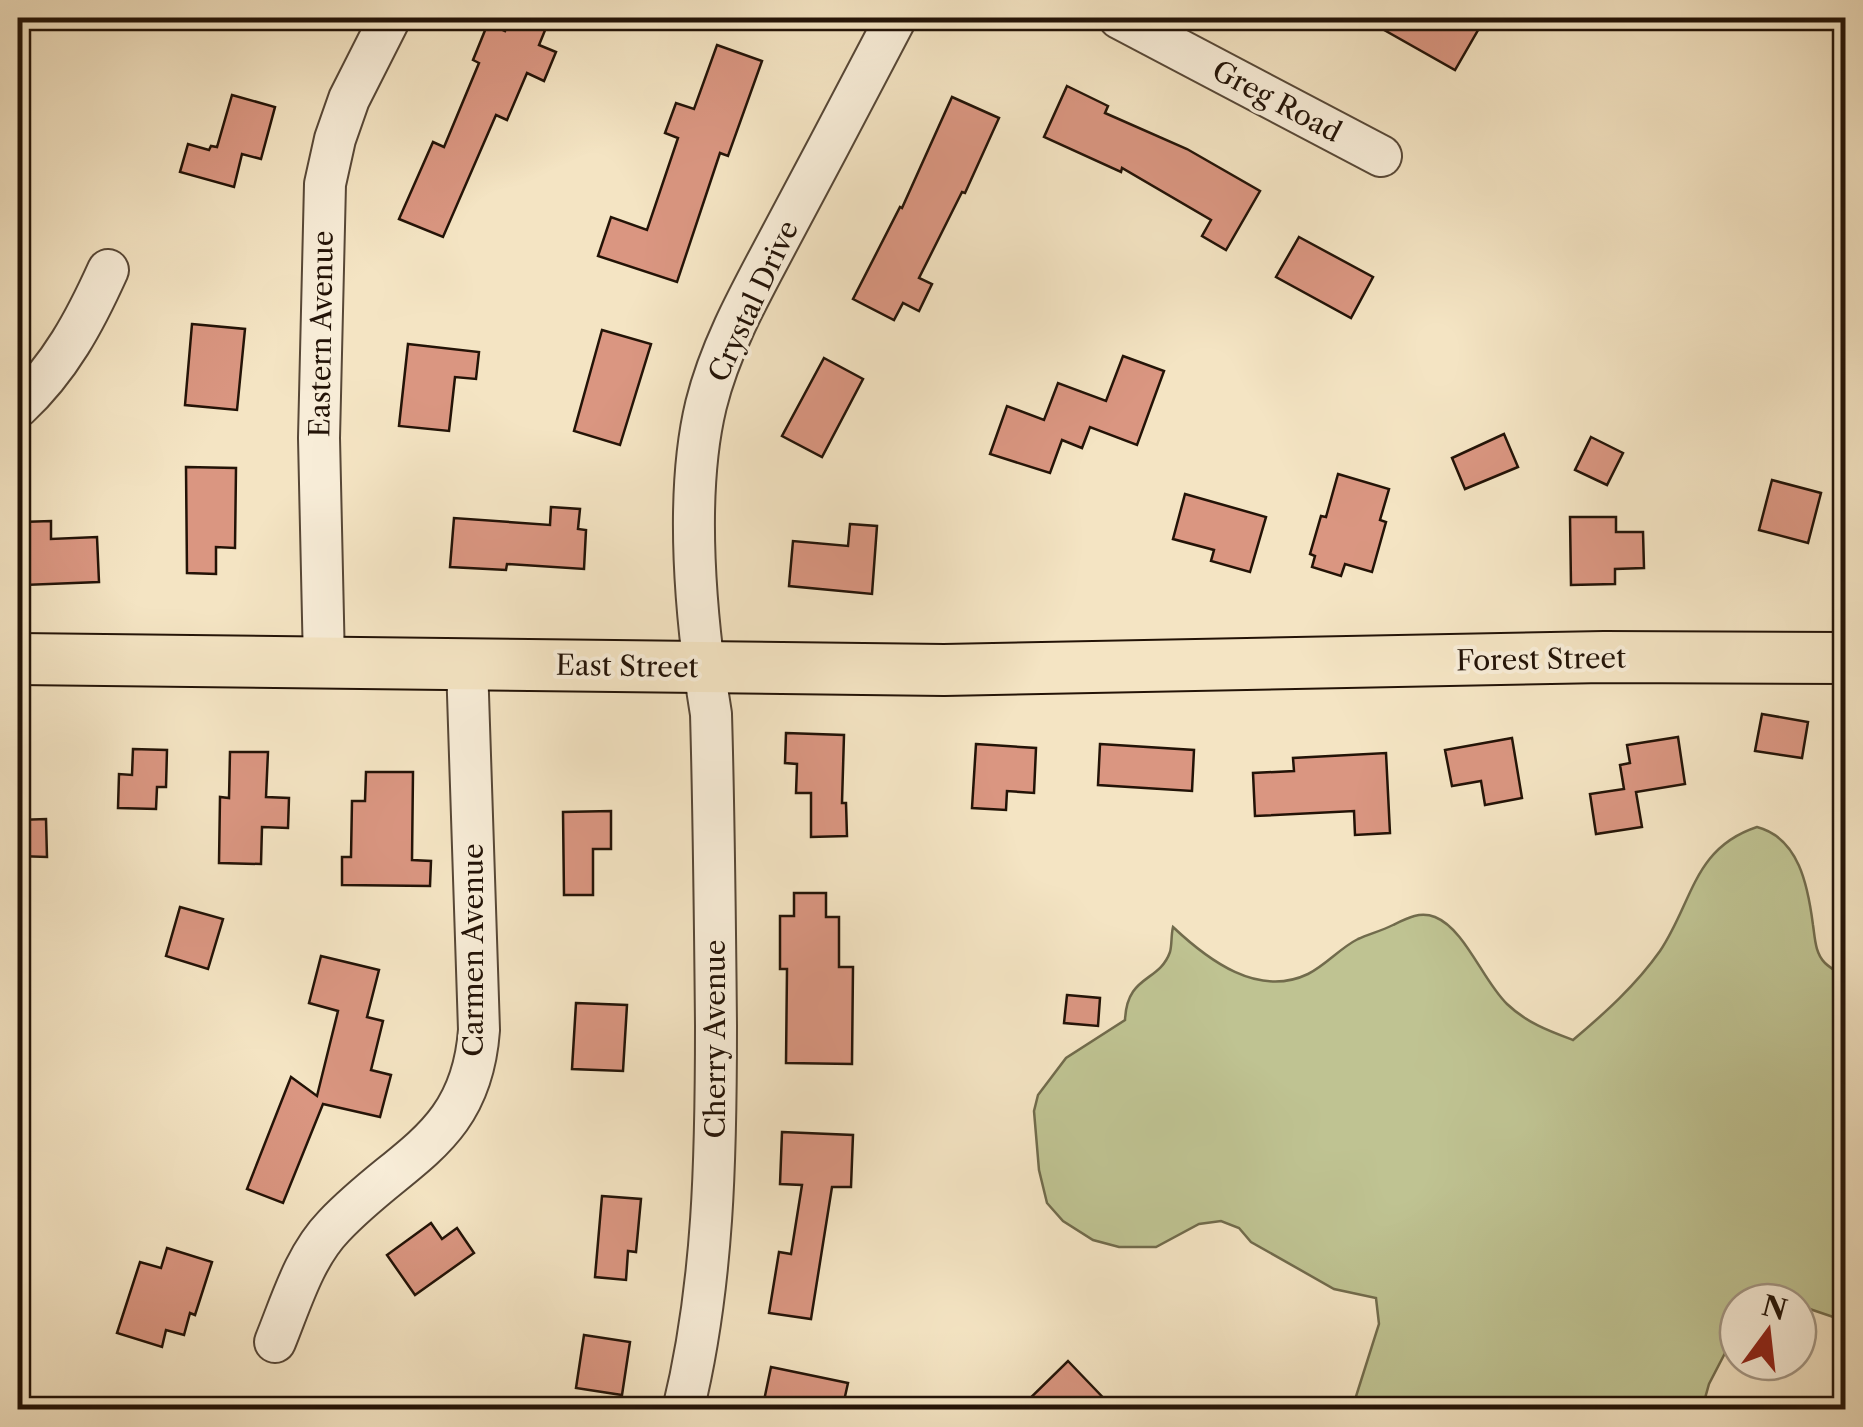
<svg xmlns="http://www.w3.org/2000/svg" width="1863" height="1427" font-family="'Libre Caslon Text',serif">
	<style>
		.green { fill: #bfc392; stroke: #716b4c; stroke-width: 2.5 }
		.building { fill: #da9681; stroke: #231307; stroke-width: 2.5 }
		.lines { fill: none; stroke-linecap: round; stroke-linejoin: round }
		.minor-casing { stroke: #574736; stroke-width: 44 }
		.major-casing { stroke: #231307; stroke-width: 54 }
		.minor { stroke: #f8edd8; stroke-width: 40 }
		.major { stroke: #f4e4c3; stroke-width: 50 }
		.labels { text-anchor: middle; dominant-baseline: central; stroke-width: 8; stroke-linejoin: round; paint-order: stroke }
		.street-label { font-size: 28px; fill: #231307; stroke: #f8edd8 }
	</style>
	<rect width="100%" height="100%" fill="#f4e4c3"/>
	<filter id="stains"><feTurbulence type="fractalNoise" baseFrequency=".002" numOctaves="4"/><feColorMatrix values="0 0 0 0 .2 0 0 0 0 .09 0 0 0 0 .02 0 0 0 .5 -.17"/></filter>
	<radialGradient id="worn" r=".72"><stop offset=".6" stop-color="#630" stop-opacity="0"/><stop offset="1" stop-color="#630" stop-opacity=".3"/></radialGradient>
	<path class="green" d="M1757 827C1799 838 1808 886 1813 925 1815 938 1815 953 1825 963 1830 968 1839 973 1845 977V1321L1798 1305V1302H1738V1328L1709 1384 1702 1409H1352L1379 1324 1376 1298 1334 1289 1251 1242 1239 1228 1221 1221 1199 1224 1156 1247H1119L1093 1240 1063 1221 1047 1203 1039 1170 1034 1111 1038 1095 1066 1058 1125 1020C1127 974 1159 983 1170 952 1172 945 1171 935 1173 927 1208 960 1258 998 1308 974 1326 965 1340 948 1358 939 1369 934 1381 931 1393 925 1407 918 1420 911 1435 917 1465 929 1483 981 1507 1004 1527 1023 1549 1031 1573 1040 1605 1013 1636 985 1660 951 1693 902 1693 848 1757 827Z"/>
	<g class="building">
		<polygon points="511,18 550,18 539,45 556,52 544,81 527,73 507,120 496,115 443,237 399,219 433,142 444,147 479,63 473,60 488,23 505,31"/>
		<polygon points="1363,18 1485,18 1455,70"/>
		<polygon points="717,45 762,61 728,156 720,153 677,282 598,256 611,217 647,230 678,138 665,133 676,103 694,109"/>
		<polygon points="1067,86 1108,106 1105,113 1187,149 1260,191 1226,250 1202,236 1211,220 1122,168 1121,172 1044,137"/>
		<polygon points="232,95 275,107 261,159 242,154 234,187 180,172 188,144 209,150 211,146 217,147"/>
		<polygon points="952,97 999,118 965,193 962,192 919,278 932,284 919,311 903,303 894,320 853,299 900,207 902,208"/>
		<polygon points="1299,237 1373,277 1351,318 1276,277"/>
		<polygon points="192,324 245,329 237,410 185,405"/>
		<polygon points="602,330 651,344 620,445 574,431"/>
		<polygon points="408,344 479,352 476,379 455,377 449,431 399,426"/>
		<polygon points="1123,356 1164,371 1137,445 1090,427 1082,448 1062,440 1050,473 990,454 1007,406 1044,420 1058,383 1106,401"/>
		<polygon points="824,358 863,379 822,457 782,436"/>
		<polygon points="1504,434 1518,467 1465,489 1452,458"/>
		<polygon points="1591,437 1623,453 1607,485 1575,470"/>
		<polygon points="186,467 236,468 235,548 216,547 216,574 187,573"/>
		<polygon points="1338,474 1389,489 1380,520 1386,522 1372,572 1345,564 1341,576 1312,567 1315,556 1310,554 1321,516 1326,517"/>
		<polygon points="1772,480 1821,493 1808,543 1759,530"/>
		<polygon points="1185,494 1266,517 1250,572 1211,561 1214,550 1173,539"/>
		<polygon points="551,507 580,509 578,529 586,530 584,569 507,564 506,570 450,567 454,518 550,525"/>
		<polygon points="1570,517 1616,517 1616,532 1643,532 1644,568 1615,569 1615,584 1571,585"/>
		<polygon points="51,521 51,539 97,537 99,582 24,585 21,522"/>
		<polygon points="850,524 877,526 872,594 789,586 793,541 848,546"/>
		<polygon points="1762,714 1808,722 1802,758 1755,751"/>
		<polygon points="786,733 844,735 842,803 846,803 847,836 811,837 811,793 796,793 797,764 785,763"/>
		<polygon points="1678,737 1685,784 1636,792 1642,827 1596,834 1590,794 1624,789 1620,765 1630,763 1627,745"/>
		<polygon points="1512,738 1522,798 1485,805 1481,781 1452,786 1445,750"/>
		<polygon points="976,744 1036,748 1034,793 1007,791 1006,810 972,808"/>
		<polygon points="1100,744 1194,750 1192,791 1098,785"/>
		<polygon points="133,749 167,750 166,787 157,787 156,809 118,808 119,774 132,775"/>
		<polygon points="230,752 268,752 266,797 289,798 288,828 262,827 261,864 219,863 220,797 229,798"/>
		<polygon points="1386,753 1390,833 1355,835 1354,811 1255,816 1253,773 1294,771 1293,758"/>
		<polygon points="366,772 413,772 412,860 431,861 430,886 342,885 342,857 351,857 352,801 365,801"/>
		<polygon points="611,811 611,849 593,849 593,895 564,895 563,812"/>
		<polygon points="46,819 47,857 18,856 18,820"/>
		<polygon points="794,893 826,893 826,917 839,917 839,967 853,967 852,1064 786,1063 787,969 780,969 780,916 794,916"/>
		<polygon points="180,907 223,919 208,969 166,956"/>
		<polygon points="321,956 379,970 367,1017 383,1021 371,1070 391,1075 380,1117 323,1104 283,1203 247,1189 291,1077 317,1096 338,1011 309,1003"/>
		<polygon points="1067,995 1100,998 1098,1026 1064,1023"/>
		<polygon points="576,1003 627,1005 623,1071 572,1069"/>
		<polygon points="782,1132 853,1135 851,1187 832,1187 811,1319 769,1313 779,1252 791,1254 802,1185 780,1184"/>
		<polygon points="602,1196 641,1199 636,1252 628,1251 626,1280 595,1277"/>
		<polygon points="431,1223 442,1239 457,1228 474,1253 415,1295 387,1255"/>
		<polygon points="167,1248 212,1262 195,1315 190,1313 184,1335 166,1330 162,1347 117,1333 140,1262 161,1268"/>
		<polygon points="584,1335 630,1342 622,1395 576,1388"/>
		<polygon points="1068,1361 1115,1410 1018,1410"/>
		<polygon points="771,1367 848,1383 842,1410 762,1410"/>
	</g>
	<g class="lines">
		<defs>
			<g id="minor">
				<polyline points="1119,18 1381,156"/>
				<path d="M18 407C60 368 85 321 108 270"/>
				<polyline points="324,663 319,438 325,184 335,139 349,99 390,18"/>
				<path d="M275 1342C291 1303 304 1257 334 1226 401 1155 471 1140 479 1030L467 664"/>
				<path d="M683 1410C714 1284 716 1154 716 1025 715 921 714 818 711 714 696 622 684 496 706 405 721 344 754 287 783 232 821 161 859 89 896 18"/>
			</g>
			<polyline id="major" points="18,659 944,670 1604,657 1846,658"/>
		</defs>
		<use href="#minor" class="minor-casing"/>
		<use href="#major" class="major-casing"/>
		<use href="#minor" class="minor"/>
		<use href="#major" class="major"/>
	</g>
	<g class="labels">
		<g class="street-label">
			<text transform="translate(1277 101) rotate(28)">Greg Road</text>
			<text transform="translate(753 301) rotate(-65)">Crystal Drive</text>
			<text transform="translate(321 334) rotate(-89)">Eastern Avenue</text>
			<text transform="translate(1541 659) rotate(-1)">Forest Street</text>
			<text transform="translate(627 666) rotate(1)">East Street</text>
			<text transform="translate(473 950) rotate(-90)">Carmen Avenue</text>
			<text transform="translate(715 1039) rotate(-90)">Cherry Avenue</text>
		</g>
	</g>
	<rect width="1863" height="1427" fill="none" stroke="#f4e4c3" stroke-width="60"/>
	<rect x="20" y="20" width="1823" height="1387" fill="none" stroke="#231307" stroke-width="5"/>
	<rect x="30" y="30" width="1803" height="1367" fill="none" stroke="#231307" stroke-width="2.5"/>
	<g transform="translate(1768 1332) rotate(15)"><circle r="48" fill="#f8edd8" stroke="#a39684" stroke-width="2.5"/>
	<path d="M0-8L18 38L0 25L-18 38Z" fill="#8f2418"/>
	<text y="-15" font-size="28" font-weight="bold" text-anchor="middle" fill="#231307">N</text>
	</g>
	<rect width="100%" height="100%" filter="url(#stains)"/>
	<rect width="100%" height="100%" fill="url(#worn)"/>
</svg>
